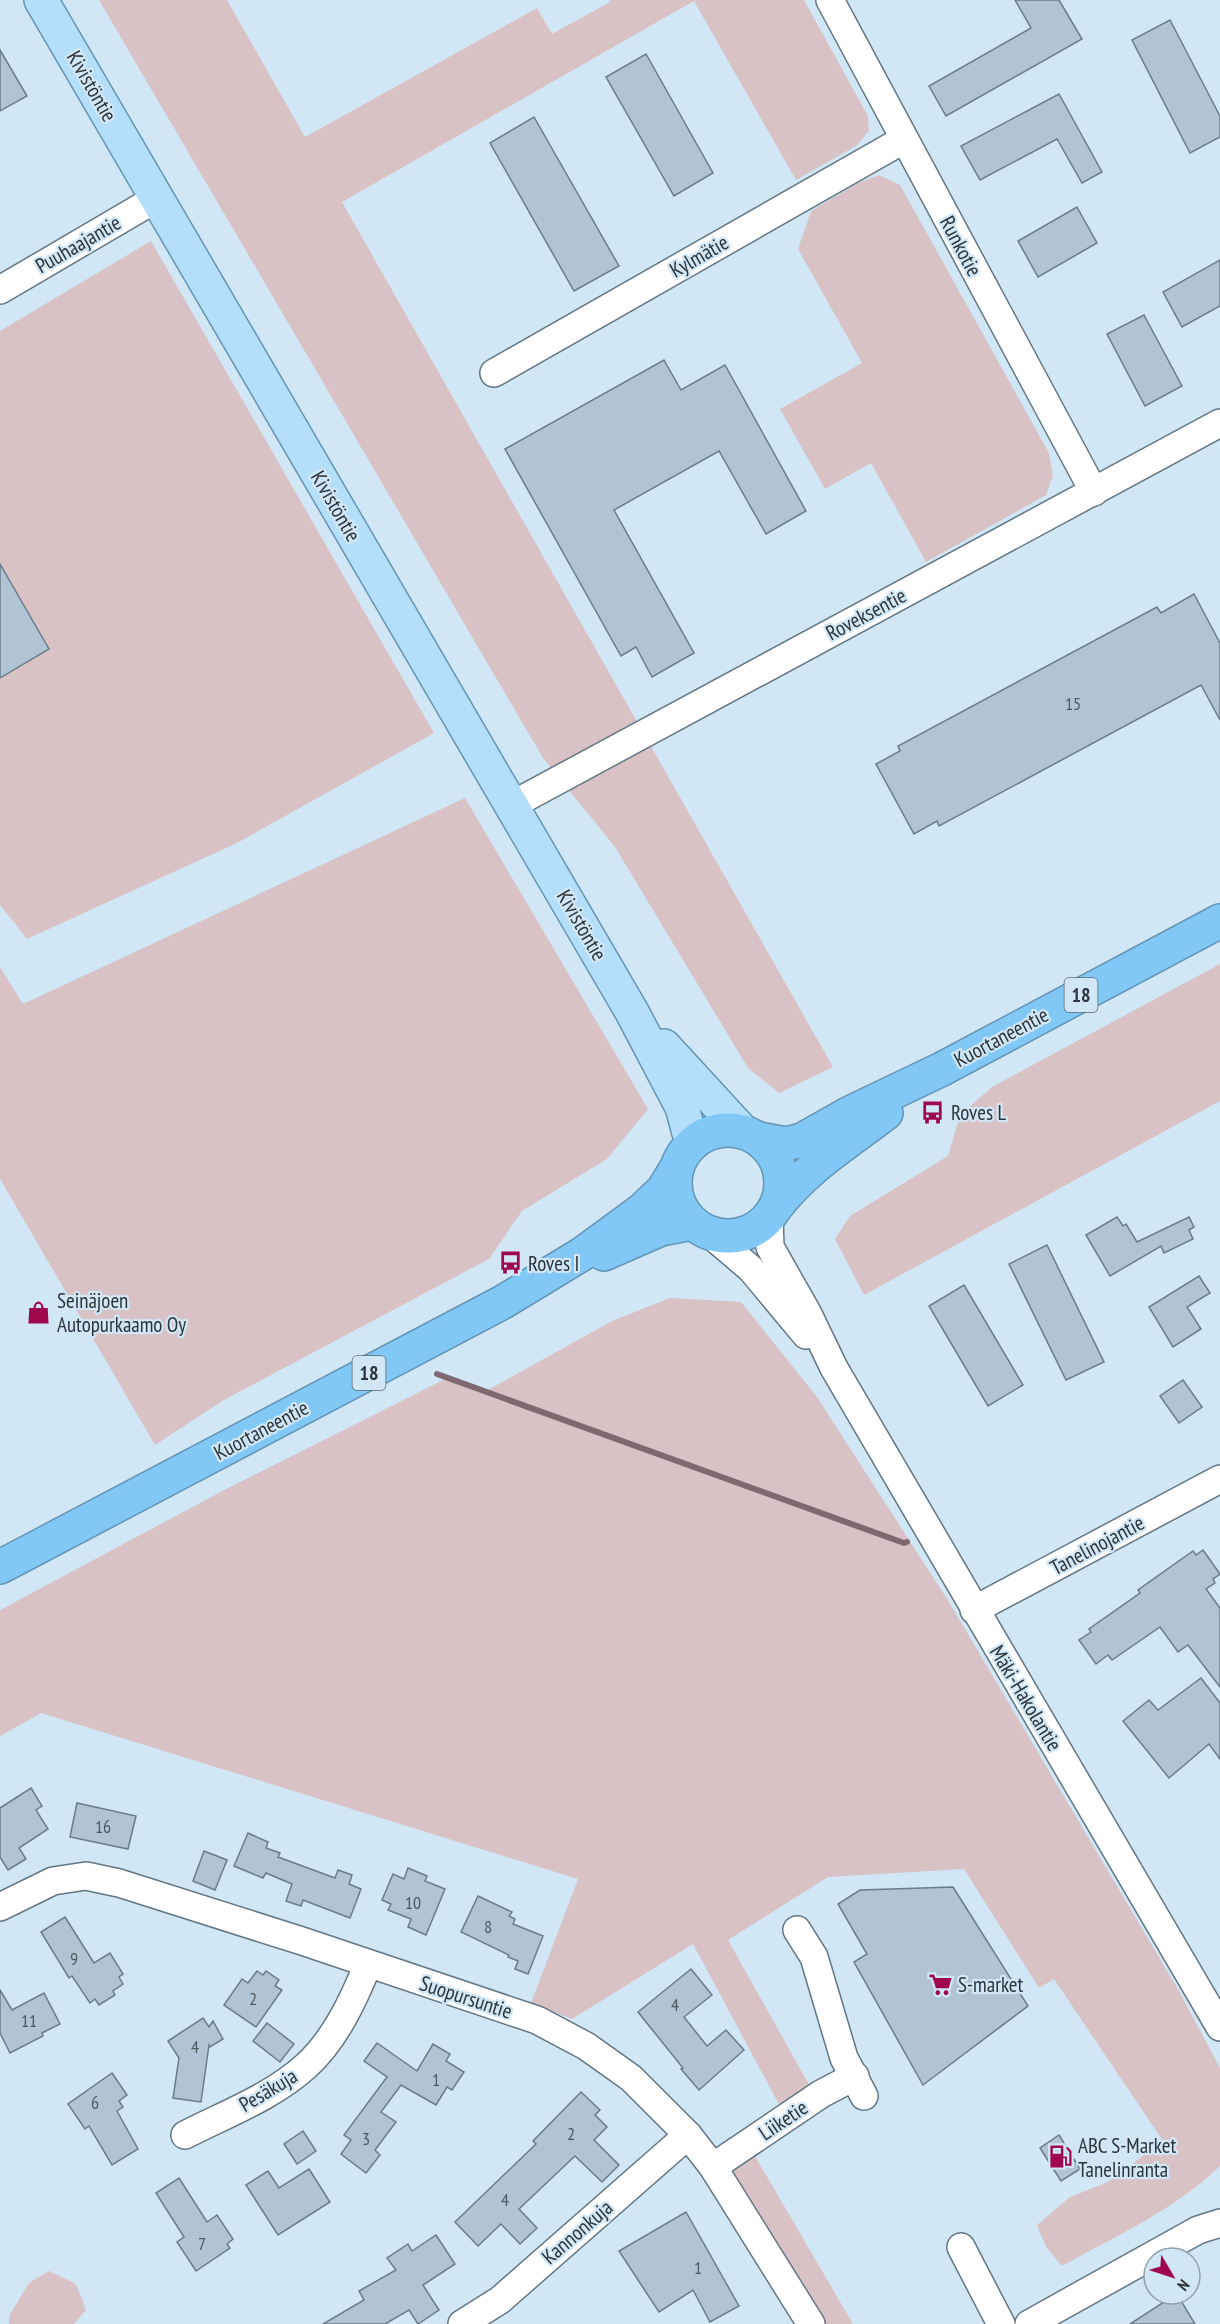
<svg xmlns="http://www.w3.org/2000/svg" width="1220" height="2324" font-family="'PT Sans Narrow',sans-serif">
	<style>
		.green { fill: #d8c2c6 }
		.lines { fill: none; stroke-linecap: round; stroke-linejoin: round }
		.stream { stroke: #7e6971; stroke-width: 6 }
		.building { fill: #b0c4d3; stroke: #697c8a; stroke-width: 1.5 }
		.minor-casing { stroke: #637683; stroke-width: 30 }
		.major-casing { stroke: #6494b4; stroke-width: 36 }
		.highway-casing { stroke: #6494b4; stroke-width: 36 }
		.minor { stroke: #fff; stroke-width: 27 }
		.major { stroke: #b4defa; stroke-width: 33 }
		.highway { stroke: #82c8f6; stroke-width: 33 }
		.labels { text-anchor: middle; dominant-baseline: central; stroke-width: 4.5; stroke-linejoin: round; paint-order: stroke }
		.number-label { font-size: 18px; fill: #4d5860 }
		.shield { fill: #d2e7f5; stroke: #5e6a72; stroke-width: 1.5 }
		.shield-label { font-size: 20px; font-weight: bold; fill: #2c343a }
		.street-label { font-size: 21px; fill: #2c343a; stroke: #d2e7f5 }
		.poi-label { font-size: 21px; fill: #2c343a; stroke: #d2e7f5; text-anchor: start }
	</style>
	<rect width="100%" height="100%" fill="#d2e7f5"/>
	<g class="green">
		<polygon points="99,0 227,0 305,137 537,8 552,34 610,2 609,0 804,0 868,116 869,131 856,146 796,180 694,1 342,202 833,1067 779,1093 748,1068 615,847 543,758"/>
		<polygon points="879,175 900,185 1049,453 1053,476 1046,495 926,562 871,463 825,489 780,409 862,363 798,249 811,211 860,182"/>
		<polygon points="151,241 434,733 237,843 27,939 0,905 0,331"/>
		<polygon points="465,798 648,1109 607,1159 522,1211 489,1259 224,1400 155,1445 0,1179 0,967 23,1004"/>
		<polygon points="1220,964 1220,1101 864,1295 835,1239 850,1216 948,1156 960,1115 992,1087"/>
		<path d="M670 1298 741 1302 817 1397 949 1602 1179 1991 1220 2068V2166C1176 2209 1116 2236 1062 2266L1046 2247 1037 2225 1070 2197 1108 2182 1163 2141 1054 1979 1039 1988 964 1869 828 1877 728 1940 812 2090 782 2110 693 1944 572 2019 531 2003 578 1879 41 1713 0 1736V1610L228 1488 445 1379 486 1391 612 1321Z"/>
		<polygon points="755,2156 853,2324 824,2324 731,2171"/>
		<polygon points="49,2271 76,2284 86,2310 74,2324 9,2324 9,2316 29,2283"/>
	</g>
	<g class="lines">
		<polyline class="stream" points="437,1374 904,1543 907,1542"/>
	</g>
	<g class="building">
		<polygon points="1015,0 1059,0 1082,39 946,116 929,86 1031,28"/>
		<polygon points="1170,20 1220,116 1220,137 1190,153 1132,40"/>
		<polygon points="0,50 27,96 0,111"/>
		<polygon points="646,54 713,173 674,196 606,77"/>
		<polygon points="1059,94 1102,172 1082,183 1057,139 980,180 961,146"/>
		<polygon points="534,117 619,266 574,291 490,143"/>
		<polygon points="1077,207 1097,243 1038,277 1018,241"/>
		<polygon points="1220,260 1220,306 1182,327 1163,292"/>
		<polygon points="1144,315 1182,386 1145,406 1107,334"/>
		<polygon points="664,360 681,390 725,365 806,511 766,534 719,451 614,510 694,653 652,677 636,647 621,656 505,449"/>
		<polygon points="0,564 49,649 0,678"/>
		<polygon points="1194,594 1220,643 1220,720 1201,685 939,826 937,821 914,834 876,764 900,751 898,746 1157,607 1161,613"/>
		<polygon points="1117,1217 1123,1226 1126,1224 1137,1242 1189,1217 1194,1227 1189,1230 1193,1239 1164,1253 1161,1246 1110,1276 1086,1235"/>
		<polygon points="1047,1245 1104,1362 1066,1380 1009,1264"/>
		<polygon points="1199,1276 1210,1293 1187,1307 1201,1329 1173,1347 1149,1307"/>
		<polygon points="964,1285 1023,1385 988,1406 929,1306"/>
		<polygon points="1183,1380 1202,1407 1179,1423 1160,1396"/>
		<polygon points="1203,1550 1220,1574 1213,1579 1215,1583 1206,1589 1220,1608 1220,1687 1188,1645 1178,1652 1160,1627 1112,1660 1108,1655 1096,1664 1079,1640 1091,1632 1089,1629 1140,1593 1138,1590 1193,1551 1196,1555"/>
		<polygon points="1201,1678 1220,1703 1220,1759 1209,1744 1169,1778 1123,1721 1149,1700 1158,1710"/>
		<polygon points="31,1788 42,1806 36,1810 48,1829 19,1848 26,1859 8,1870 0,1857 0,1808"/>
		<polygon points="77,1803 136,1816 128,1849 70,1837"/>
		<polygon points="248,1833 268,1842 266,1848 280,1853 278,1857 335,1878 338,1870 352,1875 349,1884 361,1889 350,1918 303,1900 301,1906 286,1901 292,1884 266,1873 263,1878 234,1866"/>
		<polygon points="204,1851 227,1860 215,1890 193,1881"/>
		<polygon points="408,1868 427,1876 425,1881 445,1889 426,1935 408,1927 411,1919 388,1910 391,1904 382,1900 393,1874 404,1879"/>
		<polygon points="953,1887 1028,2006 923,2085 854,1962 867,1954 838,1904 860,1890"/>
		<polygon points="478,1896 512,1912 509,1916 515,1919 513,1924 543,1936 528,1974 515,1969 518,1961 508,1957 509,1955 461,1932"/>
		<polygon points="65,1917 94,1963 110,1953 123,1974 119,1977 123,1984 113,1991 115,1995 99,2005 95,1999 90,2003 72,1976 69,1978 41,1932"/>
		<polygon points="691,1969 712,1995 684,2017 707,2046 726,2030 744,2050 699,2090 681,2069 683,2068 638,2012"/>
		<polygon points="257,1971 263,1975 266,1971 279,1980 275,1986 282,1990 256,2027 224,2005 242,1979 248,1983"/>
		<polygon points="0,1990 12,2010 44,1993 60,2024 42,2033 43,2036 10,2053 0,2033"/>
		<polygon points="203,2018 209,2027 213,2021 223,2039 210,2047 209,2045 201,2102 173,2098 179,2058 168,2041"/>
		<polygon points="267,2023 294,2044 280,2062 253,2041"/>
		<polygon points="377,2043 417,2071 433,2044 450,2054 446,2061 464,2072 452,2090 447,2087 436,2105 401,2085 381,2112 396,2122 375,2150 380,2155 366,2173 341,2154 351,2140 344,2135 387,2077 364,2061"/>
		<polygon points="112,2073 127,2095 119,2101 123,2107 117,2111 138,2149 112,2165 89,2126 85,2129 68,2104"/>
		<polygon points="581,2092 600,2110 595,2115 607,2127 594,2140 619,2165 602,2182 575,2156 519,2209 537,2228 520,2244 501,2224 478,2246 455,2222 536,2144 533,2141"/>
		<polygon points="303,2131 316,2151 297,2164 284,2144"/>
		<polygon points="1059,2135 1080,2169 1061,2181 1040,2148"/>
		<polygon points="309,2169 330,2202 278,2235 246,2185 268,2171 279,2188"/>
		<polygon points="179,2178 207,2222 217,2215 233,2239 227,2244 230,2248 196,2271 177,2242 184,2237 156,2193"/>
		<polygon points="686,2212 739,2306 710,2322 693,2290 659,2312 619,2251"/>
		<polygon points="436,2235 455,2264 423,2285 439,2310 418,2324 409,2310 385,2324 323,2324 364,2300 359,2291 396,2270 387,2258 408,2244 412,2251"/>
		<polygon points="1170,2298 1174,2303 1180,2299 1195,2324 1130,2324"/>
	</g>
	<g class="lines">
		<defs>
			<g id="minor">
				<polyline points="830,0 1094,492"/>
				<polyline points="0,290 157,198"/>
				<polyline points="494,373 903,140"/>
				<polyline points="512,805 1220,423"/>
				<polyline points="769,1218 770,1247 808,1314 834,1368 1220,2027"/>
				<polyline points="710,1234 751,1269 806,1335"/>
				<polyline points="974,1610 1220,1479"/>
				<polyline points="0,1907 53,1881 86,1876 119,1883 302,1941 537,2020 586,2046 631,2078 688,2135 713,2167 811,2324"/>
				<polyline points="797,1930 814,1957 844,2058 864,2096"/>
				<path d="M185 2135C226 2114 272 2097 306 2066 335 2040 354 1999 368 1964"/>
				<polyline points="713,2167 821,2094 855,2076"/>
				<polyline points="961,2247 1001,2324"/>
				<polyline points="462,2324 500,2300 688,2135"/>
				<polyline points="1029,2324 1198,2230 1220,2223"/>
			</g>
			<g id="major">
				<polyline points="41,0 632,1012 682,1107 692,1144"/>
				<polyline points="664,1046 743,1132"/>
			</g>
			<g id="highway">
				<circle cx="728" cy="1183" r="53"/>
				<polyline points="759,1139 786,1144 802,1140 850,1113 942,1069 1220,921"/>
				<path d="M776 1207C808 1166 846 1144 886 1113"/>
				<polyline points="604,1254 661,1229 692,1223"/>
				<polyline points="0,1567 503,1302 582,1254 642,1210 663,1190 677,1167"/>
			</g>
		</defs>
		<use href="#minor" class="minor-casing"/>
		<use href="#major" class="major-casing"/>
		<use href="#highway" class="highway-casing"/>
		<use href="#minor" class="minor"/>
		<use href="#major" class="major"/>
		<use href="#highway" class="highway"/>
	</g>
	<defs>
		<symbol id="bus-bare" viewBox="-9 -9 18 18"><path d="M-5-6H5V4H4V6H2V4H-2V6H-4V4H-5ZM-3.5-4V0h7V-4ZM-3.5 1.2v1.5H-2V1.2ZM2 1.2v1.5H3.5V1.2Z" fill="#a0084d" stroke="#d2e7f5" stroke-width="2.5" paint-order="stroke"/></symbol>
		<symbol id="shop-bare" viewBox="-9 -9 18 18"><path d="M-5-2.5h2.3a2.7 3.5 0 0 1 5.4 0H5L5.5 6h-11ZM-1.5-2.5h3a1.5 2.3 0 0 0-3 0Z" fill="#a0084d" stroke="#d2e7f5" stroke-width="2.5" paint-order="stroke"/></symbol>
		<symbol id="supermarket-bare" viewBox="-9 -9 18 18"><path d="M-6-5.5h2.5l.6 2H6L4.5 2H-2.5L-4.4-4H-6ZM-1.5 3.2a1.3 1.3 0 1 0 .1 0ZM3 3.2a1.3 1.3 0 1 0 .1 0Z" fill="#a0084d" stroke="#d2e7f5" stroke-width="2.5" paint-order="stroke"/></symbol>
		<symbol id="fuel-bare" viewBox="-9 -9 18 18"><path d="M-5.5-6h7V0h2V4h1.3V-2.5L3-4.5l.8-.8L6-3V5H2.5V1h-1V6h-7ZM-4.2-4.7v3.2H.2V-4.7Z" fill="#a0084d" stroke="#d2e7f5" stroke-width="2.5" paint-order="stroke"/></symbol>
	</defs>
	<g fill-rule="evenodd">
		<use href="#bus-bare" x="916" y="1096" width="33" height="33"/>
		<use href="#bus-bare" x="494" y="1246" width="33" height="33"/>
		<use href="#shop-bare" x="22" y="1296" width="33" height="33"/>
		<use href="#supermarket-bare" x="924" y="1968" width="33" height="33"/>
		<use href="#fuel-bare" x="1044" y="2140" width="33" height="33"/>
	</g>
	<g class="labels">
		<g class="number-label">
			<text x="1073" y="703">15</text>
			<text x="103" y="1826">16</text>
			<text x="413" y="1902">10</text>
			<text x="488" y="1926">8</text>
			<text x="74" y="1958">9</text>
			<text x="253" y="1998">2</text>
			<text x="675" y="2004">4</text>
			<text x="29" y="2020">11</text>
			<text x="195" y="2046">4</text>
			<text x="436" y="2079">1</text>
			<text x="95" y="2102">6</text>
			<text x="571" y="2133">2</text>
			<text x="366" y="2138">3</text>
			<text x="505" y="2199">4</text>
			<text x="202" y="2243">7</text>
			<text x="698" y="2267">1</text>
		</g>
		<g class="shield">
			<rect x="1064.5" y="978" width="33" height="34" rx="4.5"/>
			<rect x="352.5" y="1356" width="33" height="34" rx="4.5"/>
		</g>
		<g class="shield-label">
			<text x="1081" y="995">18</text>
			<text x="369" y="1373">18</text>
		</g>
		<g class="street-label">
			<text transform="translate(92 86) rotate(60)">Kivistöntie</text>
			<text transform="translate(78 244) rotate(-30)">Puuhaajantie</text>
			<text transform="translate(961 246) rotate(62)">Runkotie</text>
			<text transform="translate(699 256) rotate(-30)">Kylmätie</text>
			<text transform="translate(336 506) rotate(60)">Kivistöntie</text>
			<text transform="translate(866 614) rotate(-28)">Roveksentie</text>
			<text transform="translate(582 925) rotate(60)">Kivistöntie</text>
			<text transform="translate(1001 1037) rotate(-28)">Kuortaneentie</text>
			<text transform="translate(261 1430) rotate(-28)">Kuortaneentie</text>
			<text transform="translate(1097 1545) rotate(-28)">Tanelinojantie</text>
			<text transform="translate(1026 1698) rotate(59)">Mäki-Hakolantie</text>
			<text transform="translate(466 1997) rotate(18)">Suopursuntie</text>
			<text transform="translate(268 2090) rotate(-31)">Pesäkuja</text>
			<text transform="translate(783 2120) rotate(-34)">Liiketie</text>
			<text transform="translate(577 2232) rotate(-41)">Kannonkuja</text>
		</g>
		<g class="poi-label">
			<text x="951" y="1112">Roves L</text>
			<text x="528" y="1263">Roves I</text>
			<text x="57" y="1300">Seinäjoen<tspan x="57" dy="24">Autopurkaamo Oy</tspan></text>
			<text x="958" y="1984">S-market</text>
			<text x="1078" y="2145">ABC S-Market<tspan x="1078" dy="24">Tanelinranta</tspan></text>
		</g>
	</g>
	<g transform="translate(1172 2276) rotate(129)"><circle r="28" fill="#d2e7f5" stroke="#909faa" stroke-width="1.5"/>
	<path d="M0-4.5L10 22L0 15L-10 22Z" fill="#a0084d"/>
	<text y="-9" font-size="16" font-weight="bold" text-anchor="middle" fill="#2c343a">N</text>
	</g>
</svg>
